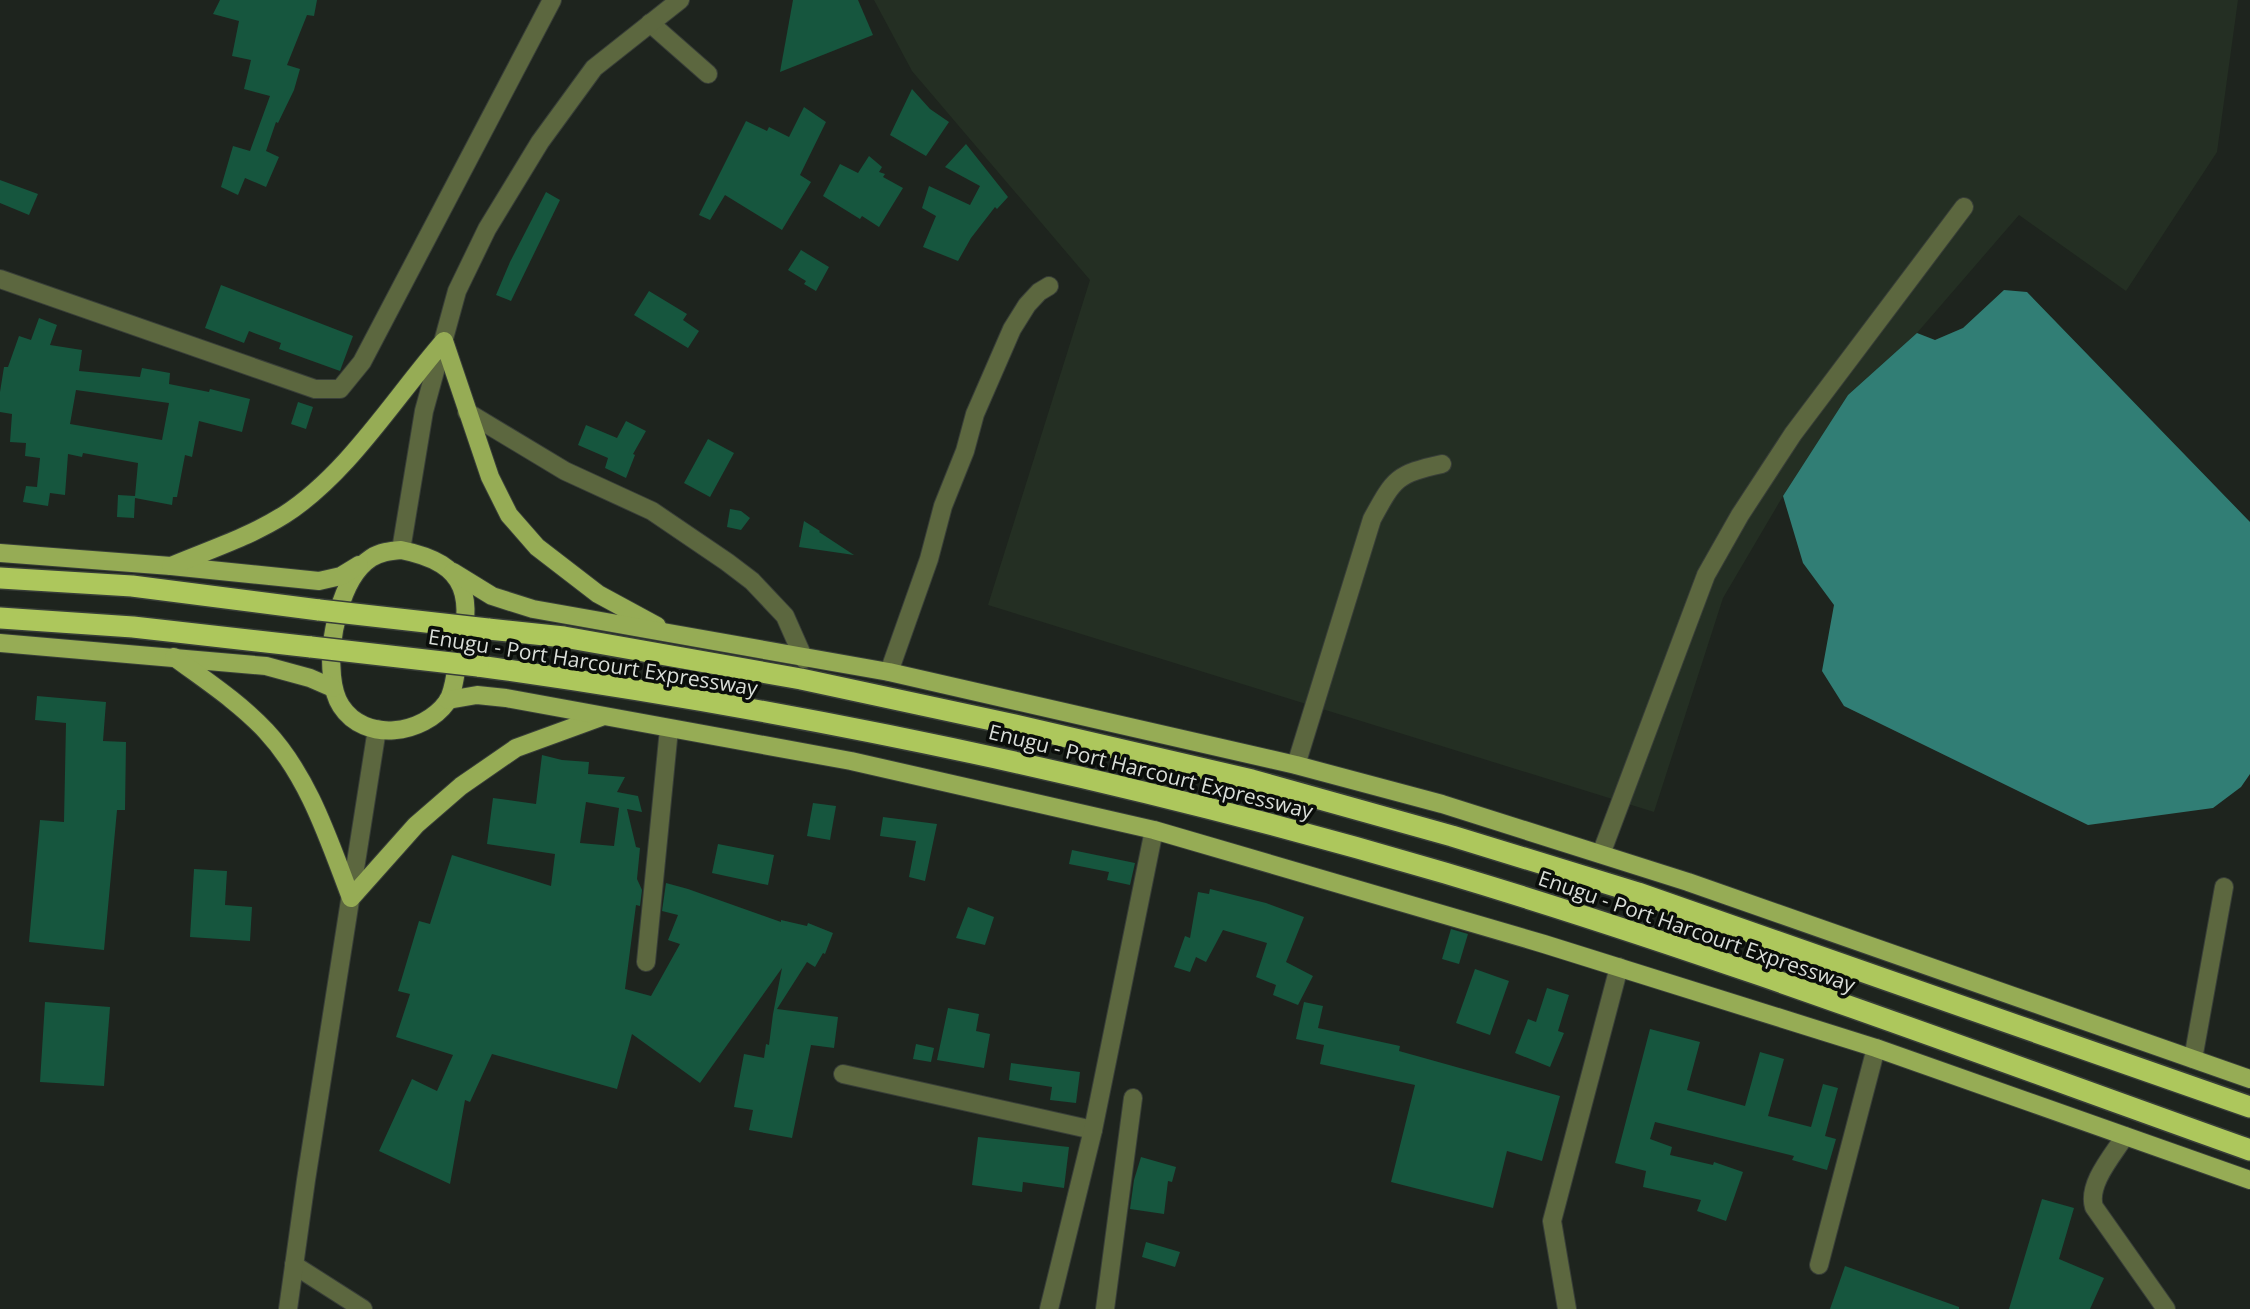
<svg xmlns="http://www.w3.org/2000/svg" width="2250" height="1309" font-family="'Open Sans',sans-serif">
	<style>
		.built { fill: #242f23 }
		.water { fill: #317e75 }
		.building { fill: #16563e; fill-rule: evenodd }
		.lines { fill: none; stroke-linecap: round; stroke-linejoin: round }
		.minor-casing { stroke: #383e38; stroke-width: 20 }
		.major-casing { stroke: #383e38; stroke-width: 20 }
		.highway-casing { stroke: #383e38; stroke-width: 24 }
		.minor { stroke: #5c673f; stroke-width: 18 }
		.major { stroke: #96ac55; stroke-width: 18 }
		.highway { stroke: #adc75c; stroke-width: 21 }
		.highway-bridge-casing { stroke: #383e38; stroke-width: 24; stroke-linecap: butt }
		.highway-bridge { stroke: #adc75c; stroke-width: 21 }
		.labels { text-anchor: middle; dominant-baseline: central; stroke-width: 7; stroke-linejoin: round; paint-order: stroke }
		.street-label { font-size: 21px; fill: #daded9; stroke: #0a0d0a }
	</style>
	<rect width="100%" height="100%" fill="#1e241e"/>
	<polygon class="built" points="874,0 2238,0 2217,152 2126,291 2019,215 1917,333 1848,395 1783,496 1723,598 1654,812 988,605 1090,280 912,71"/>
	<polygon class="water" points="2004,290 2027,292 2250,522 2250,774 2241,787 2213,808 2088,825 1844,706 1822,671 1834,605 1803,563 1783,496 1848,395 1917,333 1935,340 1963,328"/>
	<g class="building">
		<polygon points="220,0 317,0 314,16 307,15 287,65 300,69 294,90 278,123 276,122 266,151 279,157 266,187 245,178 238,195 221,187 233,146 250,151 270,96 244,89 251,60 232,56 239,21 213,14"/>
		<polygon points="793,0 858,0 873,35 780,72"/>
		<polygon points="912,89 930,109 949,122 926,156 890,135"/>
		<polygon points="804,107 826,122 800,175 811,182 782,230 725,195 710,220 699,215 746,121 767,131 769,127 789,137"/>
		<polygon points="966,144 1008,197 997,209 995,207 971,238 958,261 923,247 936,216 922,208 929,186 970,205 980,186 945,167"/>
		<polygon points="869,156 882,167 879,172 885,174 883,177 903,188 879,227 862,216 860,219 823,196 840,164 858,173"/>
		<polygon points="0,180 38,194 29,215 0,203"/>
		<polygon points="546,192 560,200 511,301 496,295 510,262"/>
		<polygon points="801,250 829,267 816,291 804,284 806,281 788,270"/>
		<polygon points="221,285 353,336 340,371 279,349 281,343 249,331 244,343 205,328"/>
		<polygon points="649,291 687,314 683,320 699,331 688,348 634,315"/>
		<path d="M39 318 57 325 50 345 82 350 79 371 140 377 142 368 170 373 169 384 209 392 210 389 250 399 242 432 199 421 192 457 185 455 177 497H173L172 505 135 498 134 518 117 517 118 495 135 496 138 463 83 453 82 457 68 454 65 495 50 493 48 506 23 502 26 486 37 487 40 458 25 456 26 443 10 442 12 414 0 412V392L4 367H8L19 336 31 340ZM76 390 169 403 162 440 70 424Z"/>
		<polygon points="298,402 313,407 306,429 291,424"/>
		<polygon points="626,421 646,431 633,454 635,455 626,478 605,468 608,458 578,445 586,425 617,438"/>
		<polygon points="708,439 734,453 710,497 684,483"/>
		<polygon points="730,509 741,511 750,518 741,530 727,527"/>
		<polygon points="804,521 820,531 819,532 854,555 799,547"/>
		<polygon points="37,696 106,702 103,741 126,742 125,810 117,810 104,950 29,942 40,820 64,822 66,723 35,720"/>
		<path d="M542 755 562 760 589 762 588 774 625 777 617 792 638 796 642 812 627 809 636 847 640 848 637 879 642 890 640 906 636 905 625 989 651 996 680 944 668 940 678 915 662 911 666 883 688 889 781 922V920L807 926 808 923 833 933 825 954 823 953 815 967 807 962 777 1009 838 1017 834 1048 811 1045 792 1138 749 1130 753 1110 734 1107 744 1054 764 1058 766 1044 769 1045 773 1014 782 968 700 1083 632 1034 617 1089 492 1054 470 1102 465 1100 450 1184 379 1151 412 1079 437 1091 453 1055 396 1037 410 994 398 991 419 921 430 924 452 855 551 886 555 854 487 844 493 798 536 804ZM586 802 619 808 614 846 580 843Z"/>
		<polygon points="813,803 836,806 830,840 807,836"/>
		<polygon points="883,817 937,824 925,881 909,877 916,841 880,836"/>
		<polygon points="718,844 774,855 768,885 712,873"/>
		<polygon points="1072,850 1135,863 1130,885 1107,880 1109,872 1069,864"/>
		<polygon points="194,869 227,871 225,905 252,907 250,941 190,937"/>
		<polygon points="1210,889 1266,903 1304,917 1286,962 1313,976 1298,1005 1273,995 1276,985 1256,977 1267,943 1223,930 1206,962 1196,957 1190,972 1174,967 1185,936 1190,938 1198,892 1209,894"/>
		<polygon points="968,907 994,917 985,945 956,938"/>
		<polygon points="1451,929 1468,934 1459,964 1442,959"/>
		<polygon points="1475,969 1509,981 1490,1035 1456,1023"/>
		<polygon points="1547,988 1569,995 1558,1031 1564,1033 1550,1067 1515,1053 1528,1019 1536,1022"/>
		<polygon points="45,1002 110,1007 104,1086 40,1082"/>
		<polygon points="1304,1002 1323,1006 1318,1028 1400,1046 1399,1051 1560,1096 1542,1161 1507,1151 1493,1208 1391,1182 1415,1085 1320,1064 1324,1045 1296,1039"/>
		<polygon points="948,1008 979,1014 976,1031 990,1034 984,1068 937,1060"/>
		<polygon points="1650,1029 1700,1042 1687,1090 1745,1106 1760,1052 1784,1059 1768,1116 1811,1127 1823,1084 1838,1088 1825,1136 1836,1139 1827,1170 1792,1160 1794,1156 1655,1122 1650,1139 1672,1147 1670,1155 1713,1165 1714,1162 1743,1172 1726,1221 1697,1211 1701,1200 1643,1187 1646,1171 1615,1163"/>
		<polygon points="916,1044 934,1048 931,1062 913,1059"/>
		<polygon points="1011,1063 1080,1072 1076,1103 1050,1100 1052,1087 1009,1080"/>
		<polygon points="978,1137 1069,1147 1064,1188 1023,1182 1022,1192 972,1185"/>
		<polygon points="1141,1157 1176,1167 1172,1182 1168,1181 1164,1214 1130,1209 1134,1180"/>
		<polygon points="2042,1199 2074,1208 2059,1259 2104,1278 2090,1309 2009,1309"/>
		<polygon points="1146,1242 1180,1252 1175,1267 1142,1257"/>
		<polygon points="1845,1266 1959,1307 1959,1309 1830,1309"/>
	</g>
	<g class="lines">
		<defs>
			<g id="minor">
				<polyline points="650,23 708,74"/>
				<polyline points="0,279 315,389 340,389 362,362 552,0"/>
				<polyline points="467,412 565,471 652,511 727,562 752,581 785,616 804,659"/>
				<polyline points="401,550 424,411 457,291 487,229 540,142 594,68 680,0"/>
				<polyline points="889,672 929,559 943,506 965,451 975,414 1012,329 1027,305 1039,292 1049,286"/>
				<path d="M1296 765 1372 519C1394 479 1396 474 1442 464"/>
				<polyline points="1601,854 1706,575 1740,515 1793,434 1964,207"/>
				<polyline points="646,962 669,729"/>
				<polyline points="2193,1059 2224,887"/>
				<polyline points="843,1074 1093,1130"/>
				<path d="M2125 1136C2113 1155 2087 1184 2094 1207L2166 1309"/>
				<polyline points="294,1265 363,1309"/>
				<polyline points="1819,1265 1876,1048"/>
				<polyline points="288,1309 306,1180 377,729"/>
				<polyline points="1049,1309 1093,1130 1154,830"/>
				<polyline points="1105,1309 1133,1098"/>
				<polyline points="1567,1309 1552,1221 1619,967"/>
			</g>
			<g id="major">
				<path d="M401 550C471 564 473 598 458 661 455 673 454 692 447 702 423 735 365 743 341 706 335 697 333 686 332 676 328 642 340 578 371 558 380 552 390 551 401 550Z"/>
				<polyline points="0,553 171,566 319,581 341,576 359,565"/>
				<path d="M171 566C209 550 249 537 284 515 348 474 395 397 444 341L490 477 509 515 537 547 598 594 657 626"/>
				<polyline points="453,572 492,596 533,609 889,672 1296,765 1442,804 1688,882 2250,1079"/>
				<polyline points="0,643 266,666 310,678 333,688"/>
				<path d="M174 657C205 680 239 702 266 731 309 777 329 841 351 898L416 825 461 786 516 748 601 717"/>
				<polyline points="448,700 477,695 506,698 851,761 1154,830 1544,944 1876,1048 2250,1180"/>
			</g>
			<g id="highway">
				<polyline points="0,578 132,586 319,610"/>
				<polyline points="0,618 133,627 311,647"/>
				<polyline points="488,629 564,637 801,679 1015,725 1252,780 1452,836 1638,893 2250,1107"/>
				<path d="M478 666C805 711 1129 780 1445 873 1717 954 1983 1055 2250 1150"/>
			</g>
		</defs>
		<use href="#minor" class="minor-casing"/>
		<use href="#major" class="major-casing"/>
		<use href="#highway" class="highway-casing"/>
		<use href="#minor" class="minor"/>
		<use href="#major" class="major"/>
		<use href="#highway" class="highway"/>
		<defs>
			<g id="highway-bridge">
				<polyline points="319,610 488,629"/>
				<polyline points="311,647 478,666"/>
			</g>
		</defs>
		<use href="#highway-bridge" class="highway-bridge-casing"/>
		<use href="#highway-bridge" class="highway-bridge"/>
	</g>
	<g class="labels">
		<g class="street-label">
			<text transform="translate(593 662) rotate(9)">Enugu - Port Harcourt Expressway</text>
			<text transform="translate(1151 771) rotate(14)">Enugu - Port Harcourt Expressway</text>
			<text transform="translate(1697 931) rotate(19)">Enugu - Port Harcourt Expressway</text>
		</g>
	</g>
</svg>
